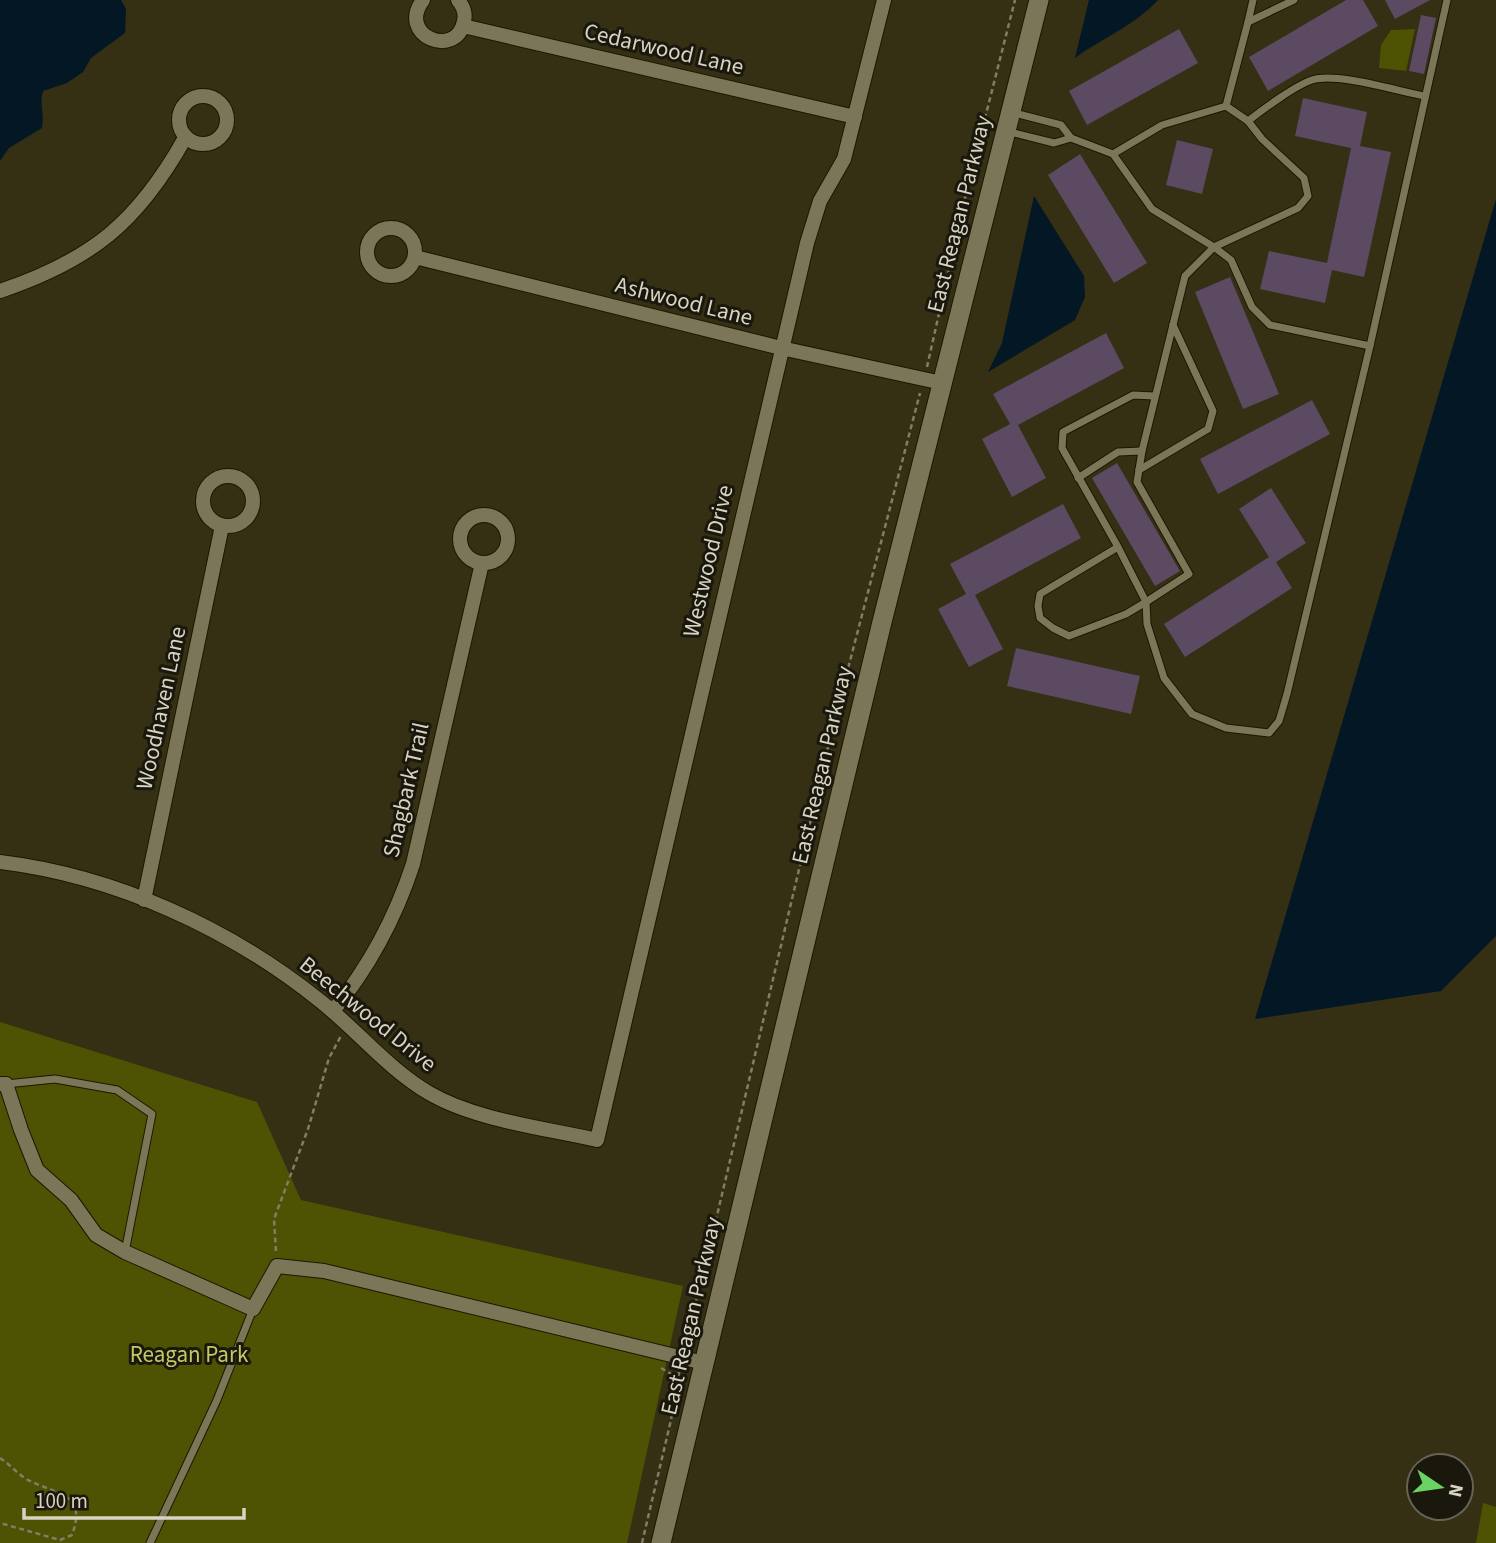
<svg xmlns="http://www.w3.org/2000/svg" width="1496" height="1543" font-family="'Source Sans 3',sans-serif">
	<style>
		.green { fill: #4d5302 }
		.water { fill: #031724 }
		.building { fill: #5b4a61 }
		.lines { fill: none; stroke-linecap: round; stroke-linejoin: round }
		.lane-casing { stroke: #1c1700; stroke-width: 9 }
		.street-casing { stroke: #1c1700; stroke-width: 16 }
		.secondary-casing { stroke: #1c1700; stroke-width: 21 }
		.path { stroke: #817d67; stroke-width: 2.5; stroke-dasharray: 5 3.5; stroke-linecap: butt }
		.lane { stroke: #7c7659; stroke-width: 7 }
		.street { stroke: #7c7659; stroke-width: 14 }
		.secondary { stroke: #7c7659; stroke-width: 19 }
		.labels { text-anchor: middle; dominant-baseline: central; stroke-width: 6; stroke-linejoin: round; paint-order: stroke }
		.street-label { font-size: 23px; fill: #d7d4c4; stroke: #1a170c }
		.park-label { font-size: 23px; fill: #c1cb66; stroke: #1a170c }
	</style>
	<rect width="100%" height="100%" fill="#352f14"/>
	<g class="green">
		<polygon points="1415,29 1406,71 1379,68 1381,45 1391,30"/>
		<polygon points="0,1022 257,1102 301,1200 683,1286 627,1543 0,1543"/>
		<polygon points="1483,1503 1496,1507 1496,1543 1476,1543"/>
	</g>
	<g class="water">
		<path d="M0 0H121L126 9 125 33 91 58 83 72 67 83 43 91C39 105 45 114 42 128L9 148 0 161Z"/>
		<path d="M1089 0H1158C1134 26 1102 38 1075 58Z"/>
		<polygon points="1034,196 1084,276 1085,297 1075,320 988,372 1002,343"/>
		<polygon points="1496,199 1496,936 1441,991 1255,1019"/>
	</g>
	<g class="building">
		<polygon points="1346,0 1363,0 1378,26 1268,91 1249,57"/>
		<polygon points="1385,0 1430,0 1395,19"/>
		<polygon points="1421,15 1436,18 1424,74 1409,71"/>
		<polygon points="1179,29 1198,63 1087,125 1069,91"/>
		<polygon points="1303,98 1367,112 1360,146 1391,152 1364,277 1332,270 1325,303 1260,289 1269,251 1327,263 1351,148 1295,136"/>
		<polygon points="1177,140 1213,149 1202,194 1166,185"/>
		<polygon points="1080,154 1147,263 1114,283 1048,175"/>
		<polygon points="1230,277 1279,394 1243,409 1195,292"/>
		<polygon points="1106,333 1124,368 1018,425 1046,478 1012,497 982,439 1010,424 993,394"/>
		<polygon points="1312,400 1330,434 1218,494 1200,459"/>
		<polygon points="1117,463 1180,571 1155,586 1092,478"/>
		<polygon points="1271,488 1306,543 1276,562 1292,588 1185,657 1164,624 1269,557 1239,509"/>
		<polygon points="1063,504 1081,538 975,595 1003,649 969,667 938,609 966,594 950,564"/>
		<polygon points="1016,648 1140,676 1131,714 1007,686"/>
	</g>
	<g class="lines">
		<defs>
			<g id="lane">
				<polyline points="1253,0 1248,22 1294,0"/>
				<polyline points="1226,106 1248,22"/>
				<polyline points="1011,112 1061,125 1071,138 1113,154 1152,209 1214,247 1185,276 1142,451"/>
				<polyline points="1248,121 1262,139 1304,178 1308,196 1298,208 1214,247 1231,260 1252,307 1270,325 1370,346"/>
				<polyline points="1006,131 1054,143 1071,138"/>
				<path d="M1113 154 1162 125 1226 106 1248 121C1262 110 1296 85 1312 80 1337 72 1397 91 1424 96"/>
				<polyline points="1139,470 1208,429 1213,411 1173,325"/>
				<polyline points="1078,478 1118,452 1142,451 1137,482 1189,574 1146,602 1147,624 1164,678 1192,714 1226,728 1269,733 1279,721 1287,694 1370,346 1447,0"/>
				<polyline points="1118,547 1146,602 1126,614 1069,636 1053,628 1040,618 1038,606 1040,594 1118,547 1062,448 1063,432 1133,395 1154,396"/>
				<polyline points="6,1084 55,1079 117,1090 152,1114 125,1252"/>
				<polyline points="150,1543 217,1400 253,1309"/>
			</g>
			<g id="street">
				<path d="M423 0C396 36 457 60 464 21 466 13 463 6 458 0"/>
				<polyline points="463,26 855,117"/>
				<circle cx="203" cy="120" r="24"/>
				<circle cx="391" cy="252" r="24"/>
				<polyline points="415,257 781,348 942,383"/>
				<path d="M0 291C92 260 138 222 185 138"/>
				<circle cx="228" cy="501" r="25"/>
				<circle cx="484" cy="539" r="24"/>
				<path d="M0 862C115 876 229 928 319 1000 356 1029 388 1069 429 1093 475 1120 544 1128 597 1140L807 243 820 201 844 159 884 0"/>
				<polyline points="144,900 222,526"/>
				<path d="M333 1011C370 966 395 919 413 864L482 563"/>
				<polyline points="0,1084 6,1084 21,1130 37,1170 71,1200 96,1235 125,1252 253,1309 277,1266 324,1271 704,1363"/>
			</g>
			<polyline id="secondary" points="661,1543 882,622 1039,0"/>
		</defs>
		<use href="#lane" class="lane-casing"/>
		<use href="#street" class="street-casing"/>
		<use href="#secondary" class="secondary-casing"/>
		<g class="path">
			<polyline points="927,367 967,189 1015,0"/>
			<polyline points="276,1251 274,1219 308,1129 329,1058 341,1036"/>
			<polyline points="684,1345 701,1283 833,726 920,393"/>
			<polyline points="661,1368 678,1378"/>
			<path d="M0 1458C11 1465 19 1476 30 1481 59 1495 87 1494 72 1535L60 1540 0 1523"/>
			<polyline points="642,1543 671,1420 679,1372"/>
		</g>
		<use href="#lane" class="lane"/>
		<use href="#street" class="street"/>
		<use href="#secondary" class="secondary"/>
	</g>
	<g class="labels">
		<g class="street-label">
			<text transform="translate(664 49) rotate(13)">Cedarwood Lane</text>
			<text transform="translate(959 214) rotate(-76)">East Reagan Parkway</text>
			<text transform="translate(684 301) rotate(14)">Ashwood Lane</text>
			<text transform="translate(708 561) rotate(-77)">Westwood Drive</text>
			<text transform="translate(161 708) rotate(-78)">Woodhaven Lane</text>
			<text transform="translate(822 765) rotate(-77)">East Reagan Parkway</text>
			<text transform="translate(406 790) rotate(-77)">Shagbark Trail</text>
			<text transform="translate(368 1014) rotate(39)">Beechwood Drive</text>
			<text transform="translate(691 1316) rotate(-77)">East Reagan Parkway</text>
		</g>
		<g class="park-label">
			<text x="189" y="1354">Reagan Park</text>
		</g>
	</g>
	<g transform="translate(1440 1487) rotate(103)"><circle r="33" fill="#1a170c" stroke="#666356" stroke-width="2"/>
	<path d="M0-5L12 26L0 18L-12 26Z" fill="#6bd363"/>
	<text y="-10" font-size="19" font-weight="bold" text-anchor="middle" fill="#d7d4c4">N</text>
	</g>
	<path d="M24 1508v10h220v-10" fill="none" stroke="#d7d4c4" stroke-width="3.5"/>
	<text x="35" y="1508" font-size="21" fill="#d7d4c4" stroke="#1a170c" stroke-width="5" paint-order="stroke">100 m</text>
</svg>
